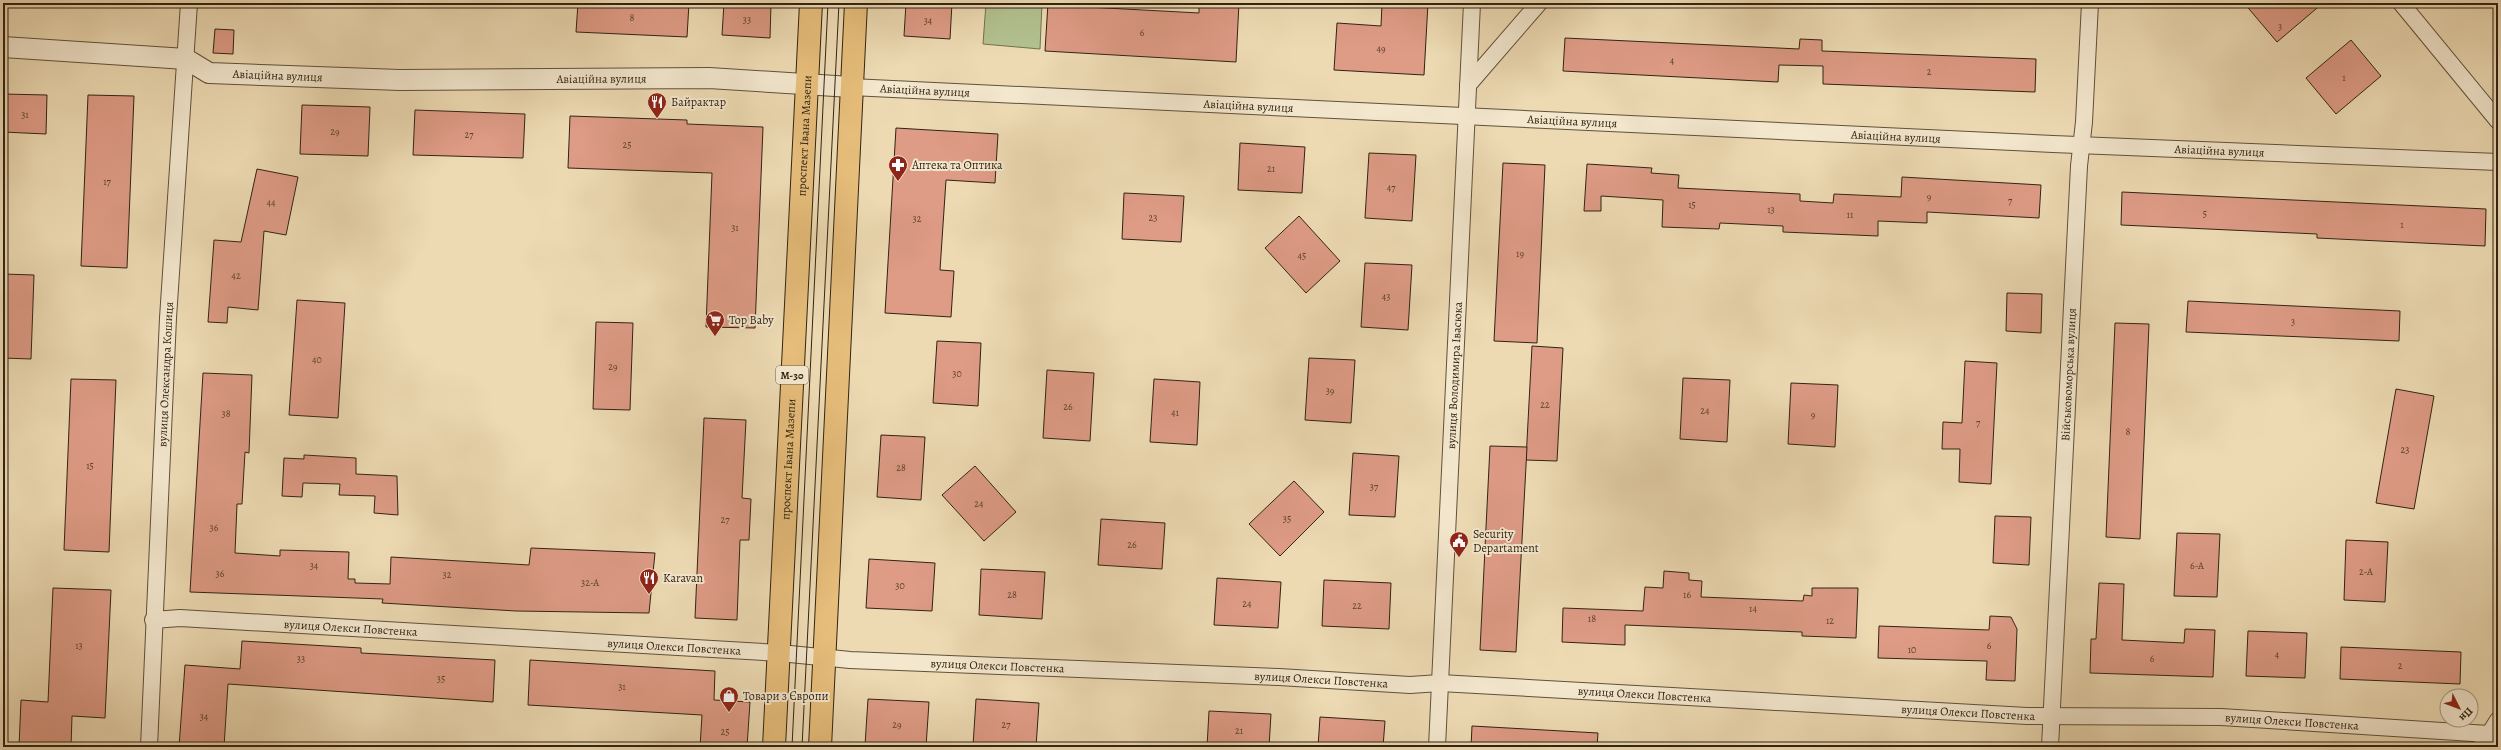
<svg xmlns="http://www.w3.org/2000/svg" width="2501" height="750" font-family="Alegreya,serif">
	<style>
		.green { fill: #b3c190; stroke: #727251 }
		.building { fill: #de9b86; stroke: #312312 }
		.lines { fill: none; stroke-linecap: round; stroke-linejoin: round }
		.minor-casing { stroke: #60513a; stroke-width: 18 }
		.tertiary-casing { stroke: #60513a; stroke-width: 22 }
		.trunk-casing { stroke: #312312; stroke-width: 24 }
		.minor { stroke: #f3e7ce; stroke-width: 16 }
		.tertiary { stroke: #f3e7ce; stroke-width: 20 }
		.trunk { stroke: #e6bd7a; stroke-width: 22 }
		.tram { stroke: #312312; stroke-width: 1 }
		.labels { text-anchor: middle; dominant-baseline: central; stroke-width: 4; stroke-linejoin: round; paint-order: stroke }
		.number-label { font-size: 10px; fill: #5c412f }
		.shield { fill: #f3e7ce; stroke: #6b5e4a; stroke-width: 1 }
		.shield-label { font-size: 11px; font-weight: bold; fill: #312312 }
		.street-label { font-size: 12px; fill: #312312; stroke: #f3e7ce }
		.poi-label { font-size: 12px; fill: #312312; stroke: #f3e7ce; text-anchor: start }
	</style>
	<rect width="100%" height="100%" fill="#eddab3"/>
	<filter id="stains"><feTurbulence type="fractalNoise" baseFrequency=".005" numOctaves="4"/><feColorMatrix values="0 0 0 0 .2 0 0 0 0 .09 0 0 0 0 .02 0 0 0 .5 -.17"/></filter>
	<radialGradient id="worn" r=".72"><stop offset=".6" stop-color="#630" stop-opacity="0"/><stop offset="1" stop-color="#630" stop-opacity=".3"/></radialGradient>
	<polygon class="green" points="986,3 1042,3 1040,49 983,44"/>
	<g class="building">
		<polygon points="578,3 689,3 687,37 576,32"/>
		<polygon points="724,3 771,3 770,38 722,35"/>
		<polygon points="906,3 952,3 950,39 904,36"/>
		<polygon points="1048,3 1088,3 1087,7 1199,13 1199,3 1239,3 1236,62 1045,51"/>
		<polygon points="1382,3 1428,3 1424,75 1334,70 1337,23 1381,26"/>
		<polygon points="2244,3 2323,3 2277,42"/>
		<polygon points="215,29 234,30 233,54 213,53"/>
		<polygon points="1565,38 1799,49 1800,39 1822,40 1822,51 2036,59 2035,92 1823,84 1823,66 1779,65 1778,82 1563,71"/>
		<polygon points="2351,40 2381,76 2336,114 2306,78"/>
		<polygon points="3,94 47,95 46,134 3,132"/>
		<polygon points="88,95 134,96 127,268 81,266"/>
		<polygon points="302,105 370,107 368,156 300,154"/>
		<polygon points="415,110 525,114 523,158 413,155"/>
		<polygon points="570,116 687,120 687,124 763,127 755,328 706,327 712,173 568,168"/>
		<polygon points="896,128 998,134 995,183 946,180 940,270 954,271 951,317 885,313"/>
		<polygon points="1240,143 1305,147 1302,193 1238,190"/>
		<polygon points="1369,153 1416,155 1412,221 1365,218"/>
		<polygon points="1503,163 1545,165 1537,343 1494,341"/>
		<polygon points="1587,164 1652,168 1651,173 1679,175 1678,188 1800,194 1800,201 1833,203 1834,194 1901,197 1902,177 2041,185 2039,218 1927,212 1927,223 1878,221 1878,236 1783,232 1783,226 1720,223 1719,229 1662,227 1663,200 1601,196 1601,211 1584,211"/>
		<polygon points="257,169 298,177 286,235 264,231 258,310 228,307 227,323 208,322 214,240 241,242"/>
		<polygon points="2122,192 2486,209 2485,246 2317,238 2317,234 2121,225"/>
		<polygon points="1124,193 1184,196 1181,242 1122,239"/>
		<polygon points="1299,216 1340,261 1306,293 1265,248"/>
		<polygon points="1365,263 1412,265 1408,330 1361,327"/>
		<polygon points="3,274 34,275 31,359 3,358"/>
		<polygon points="2007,293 2042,294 2041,333 2006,331"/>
		<polygon points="297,300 345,303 338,418 289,415"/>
		<polygon points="2188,301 2400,311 2399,341 2186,332"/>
		<polygon points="596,322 633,323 630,410 593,409"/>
		<polygon points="2115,323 2149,324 2140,539 2106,537"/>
		<polygon points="937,341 981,343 978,406 933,403"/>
		<polygon points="1532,346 1563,348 1557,461 1526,460"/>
		<polygon points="1309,358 1355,360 1351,423 1305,420"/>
		<polygon points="1965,361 1997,363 1991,484 1959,482 1960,449 1942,449 1943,422 1962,423"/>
		<polygon points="1047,370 1094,373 1090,441 1043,438"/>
		<polygon points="203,373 252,375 249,453 245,452 242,504 237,504 235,553 280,556 280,550 349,552 348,579 355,579 355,583 390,584 391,557 529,565 531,548 655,553 649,613 516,611 382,603 383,599 190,592"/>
		<polygon points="1683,378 1730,380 1727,442 1680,439"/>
		<polygon points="71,379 116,380 109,552 64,550"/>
		<polygon points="1154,379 1200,382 1197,445 1150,442"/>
		<polygon points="1791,383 1838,385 1835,447 1788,444"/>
		<polygon points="2396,389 2434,396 2414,509 2376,503"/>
		<polygon points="704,418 746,420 742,498 751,499 749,540 740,540 737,620 695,618"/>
		<polygon points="881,435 925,437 921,500 877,497"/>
		<polygon points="1490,446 1527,447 1516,652 1480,650"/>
		<polygon points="1353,453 1399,456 1395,517 1349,515"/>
		<polygon points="304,455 356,458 356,474 397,476 398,515 374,513 375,496 339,495 340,484 303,483 302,497 282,496 284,458 304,459"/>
		<polygon points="975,466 1016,512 984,541 942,495"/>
		<polygon points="1294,481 1324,512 1280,556 1249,524"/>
		<polygon points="1995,516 2031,517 2029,565 1993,563"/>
		<polygon points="1101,519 1165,523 1162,569 1098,565"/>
		<polygon points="2177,533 2220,534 2217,597 2174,596"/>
		<polygon points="2346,540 2388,542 2385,602 2344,600"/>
		<polygon points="869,559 935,563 932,611 866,608"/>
		<polygon points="981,569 1045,572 1042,619 979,615"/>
		<polygon points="1664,571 1689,573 1689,580 1702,581 1701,597 1803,601 1804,595 1812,596 1812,588 1858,588 1856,638 1802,636 1802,632 1625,625 1625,645 1562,642 1563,608 1643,611 1645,587 1663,588"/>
		<polygon points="1217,578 1281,582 1278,628 1214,625"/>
		<polygon points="1324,580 1391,583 1389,629 1322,626"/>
		<polygon points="2099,583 2124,584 2122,640 2184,643 2185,629 2215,630 2213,677 2090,673 2091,639 2096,639"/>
		<polygon points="53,588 111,590 105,718 72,716 71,747 19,747 21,700 48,702"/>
		<polygon points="1990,616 2011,617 2017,629 2015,681 1986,680 1987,661 1878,658 1879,626 1989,630"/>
		<polygon points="2248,631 2307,633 2305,678 2246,676"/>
		<polygon points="242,641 361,648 361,653 495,660 493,702 228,684 224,747 179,747 185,665 240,669"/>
		<polygon points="2341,647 2461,652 2460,684 2340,679"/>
		<polygon points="530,660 715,671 714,700 750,702 747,747 700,747 702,715 528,705"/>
		<polygon points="868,699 929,702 926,747 865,745"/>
		<polygon points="976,699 1039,703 1036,747 973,746"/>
		<polygon points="1209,711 1271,714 1269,747 1207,747"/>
		<polygon points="1320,717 1385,721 1383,747 1318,747"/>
		<polygon points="1472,726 1598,733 1597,747 1471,747"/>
	</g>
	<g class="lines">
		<defs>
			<g id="minor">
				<polyline points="2401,3 2498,121"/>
				<polyline points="1468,85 1539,3"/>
				<path id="s1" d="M851 87 2053 144 2498 162"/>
				<path id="s2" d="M153 620 180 618 780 653 850 660 1279 677 1410 685 1440 683 2027 716 2221 717 2489 734"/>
				<path id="s3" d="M149 747 168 318 189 3"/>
				<path id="s4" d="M1437 747 1472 3"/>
				<path id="s5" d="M2050 747 2079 166 2084 122 2090 3"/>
				<polyline points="2481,747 2498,720"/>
			</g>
			<g id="tertiary">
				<path id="s6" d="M3 47 186 59 209 73 400 80 709 78 851 87"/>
			</g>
			<g id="trunk">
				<path id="s7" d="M774 747 811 3"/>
				<polyline points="820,747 856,3"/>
			</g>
		</defs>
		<use href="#minor" class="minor-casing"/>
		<use href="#tertiary" class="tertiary-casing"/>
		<use href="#trunk" class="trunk-casing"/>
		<use href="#minor" class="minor"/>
		<use href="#tertiary" class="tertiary"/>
		<use href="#trunk" class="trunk"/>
		<g class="tram">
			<polyline points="792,747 828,3"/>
			<polyline points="802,747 839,3"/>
		</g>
	</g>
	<defs>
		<symbol id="restaurant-pin" viewBox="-11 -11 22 30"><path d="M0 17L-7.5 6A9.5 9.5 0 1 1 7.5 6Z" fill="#8f2418" stroke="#f3e7ce"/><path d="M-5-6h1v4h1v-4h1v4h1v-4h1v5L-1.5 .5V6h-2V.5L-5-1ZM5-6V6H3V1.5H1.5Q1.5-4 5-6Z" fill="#fff"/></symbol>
		<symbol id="pharmacy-pin" viewBox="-11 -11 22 30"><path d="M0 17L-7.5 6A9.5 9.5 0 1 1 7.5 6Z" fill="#8f2418" stroke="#f3e7ce"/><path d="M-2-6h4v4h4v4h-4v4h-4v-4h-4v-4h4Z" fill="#fff"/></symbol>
		<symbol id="supermarket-pin" viewBox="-11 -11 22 30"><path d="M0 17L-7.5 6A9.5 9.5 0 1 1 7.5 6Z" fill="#8f2418" stroke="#f3e7ce"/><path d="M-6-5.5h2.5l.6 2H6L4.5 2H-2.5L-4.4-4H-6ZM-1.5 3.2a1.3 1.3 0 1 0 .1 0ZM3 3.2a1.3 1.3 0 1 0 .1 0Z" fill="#fff"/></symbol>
		<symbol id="civic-pin" viewBox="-11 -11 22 30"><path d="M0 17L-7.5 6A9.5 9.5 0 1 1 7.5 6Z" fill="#8f2418" stroke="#f3e7ce"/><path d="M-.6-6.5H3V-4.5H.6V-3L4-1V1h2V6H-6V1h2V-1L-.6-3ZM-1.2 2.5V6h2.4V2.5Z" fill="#fff"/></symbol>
		<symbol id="shop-pin" viewBox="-11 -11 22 30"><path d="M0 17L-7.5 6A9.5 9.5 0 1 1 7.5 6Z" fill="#8f2418" stroke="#f3e7ce"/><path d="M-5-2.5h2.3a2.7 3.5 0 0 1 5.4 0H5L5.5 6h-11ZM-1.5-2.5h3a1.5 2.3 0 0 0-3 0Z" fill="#fff"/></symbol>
	</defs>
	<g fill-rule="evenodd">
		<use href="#restaurant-pin" x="646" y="91" width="22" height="30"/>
		<use href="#pharmacy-pin" x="887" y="154" width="22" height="30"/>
		<use href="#supermarket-pin" x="704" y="309" width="22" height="30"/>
		<use href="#civic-pin" x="1448" y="530" width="22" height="30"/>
		<use href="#restaurant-pin" x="638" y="567" width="22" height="30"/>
		<use href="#shop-pin" x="718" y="685" width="22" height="30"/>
	</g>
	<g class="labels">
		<g class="number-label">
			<text x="632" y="17">8</text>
			<text x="747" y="19">33</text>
			<text x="928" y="20">34</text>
			<text x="2280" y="26">3</text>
			<text x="1142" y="32">6</text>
			<text x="1381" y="48">49</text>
			<text x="1672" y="60">4</text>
			<text x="1929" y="71">2</text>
			<text x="2344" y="77">1</text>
			<text x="25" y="114">31</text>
			<text x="335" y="131">29</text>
			<text x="469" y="134">27</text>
			<text x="627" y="144">25</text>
			<text x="1271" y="168">21</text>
			<text x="107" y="181">17</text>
			<text x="1391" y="187">47</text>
			<text x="1929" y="196">9</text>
			<text x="2010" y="200">7</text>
			<text x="271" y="202">44</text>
			<text x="1692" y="204">15</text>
			<text x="1771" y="209">13</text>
			<text x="2205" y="213">5</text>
			<text x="1850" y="214">11</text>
			<text x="1153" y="217">23</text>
			<text x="917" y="218">32</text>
			<text x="2402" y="224">1</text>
			<text x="735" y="227">31</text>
			<text x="1520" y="253">19</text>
			<text x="1302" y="255">45</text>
			<text x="236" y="275">42</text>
			<text x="1386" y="296">43</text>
			<text x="2293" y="321">3</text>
			<text x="317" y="359">40</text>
			<text x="613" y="366">29</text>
			<text x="957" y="373">30</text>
			<text x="1330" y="390">39</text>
			<text x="1545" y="404">22</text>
			<text x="1068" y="406">26</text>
			<text x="1705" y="410">24</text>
			<text x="1175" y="412">41</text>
			<text x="226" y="413">38</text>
			<text x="1813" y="414">9</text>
			<text x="1978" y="422">7</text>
			<text x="2128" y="431">8</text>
			<text x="2405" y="449">23</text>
			<text x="90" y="465">15</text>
			<text x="901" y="467">28</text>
			<text x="1374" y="486">37</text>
			<text x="979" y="503">24</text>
			<text x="1287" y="518">35</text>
			<text x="725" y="519">27</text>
			<text x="214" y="527">36</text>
			<text x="1132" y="544">26</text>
			<text x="314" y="565">34</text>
			<text x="2197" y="565">6-А</text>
			<text x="2366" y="571">2-А</text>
			<text x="220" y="573">36</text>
			<text x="447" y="574">32</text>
			<text x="590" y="582">32-А</text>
			<text x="900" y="585">30</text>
			<text x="1012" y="594">28</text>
			<text x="1687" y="594">16</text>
			<text x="1247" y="603">24</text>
			<text x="1357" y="605">22</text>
			<text x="1753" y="608">14</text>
			<text x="1592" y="618">18</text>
			<text x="1830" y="620">12</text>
			<text x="79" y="645">13</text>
			<text x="1989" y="645">6</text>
			<text x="1912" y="649">10</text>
			<text x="2277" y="654">4</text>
			<text x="301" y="658">33</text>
			<text x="2152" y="658">6</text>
			<text x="2400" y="665">2</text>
			<text x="441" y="678">35</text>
			<text x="622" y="686">31</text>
			<text x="204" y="716">34</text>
			<text x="897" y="724">29</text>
			<text x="1006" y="724">27</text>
			<text x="1239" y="730">21</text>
			<text x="725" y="731">25</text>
		</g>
		<rect class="shield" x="776" y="366" width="32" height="18" rx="3"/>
		<g class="shield-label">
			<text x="792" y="375">М-30</text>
		</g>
		<g class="street-label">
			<text stroke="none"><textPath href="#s6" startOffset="279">Авіаційна вулиця</textPath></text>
			<text stroke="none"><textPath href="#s6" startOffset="603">Авіаційна вулиця</textPath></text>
			<text stroke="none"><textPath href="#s1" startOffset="74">Авіаційна вулиця</textPath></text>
			<text stroke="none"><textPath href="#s1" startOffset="398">Авіаційна вулиця</textPath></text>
			<text stroke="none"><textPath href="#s1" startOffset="722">Авіаційна вулиця</textPath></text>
			<text stroke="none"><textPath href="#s7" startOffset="612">проспект Івана Мазепи</textPath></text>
			<text stroke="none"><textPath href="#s1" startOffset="1046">Авіаційна вулиця</textPath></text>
			<text stroke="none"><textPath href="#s1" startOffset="1370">Авіаційна вулиця</textPath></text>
			<text stroke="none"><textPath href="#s3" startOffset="373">вулиця Олександра Кошиця</textPath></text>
			<text stroke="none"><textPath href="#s4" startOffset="372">вулиця Володимира Івасюка</textPath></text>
			<text stroke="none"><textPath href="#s5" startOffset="373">Військовоморська вулиця</textPath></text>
			<text stroke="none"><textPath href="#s7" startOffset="288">проспект Івана Мазепи</textPath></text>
			<text stroke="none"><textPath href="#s2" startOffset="198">вулиця Олекси Повстенка</textPath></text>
			<text stroke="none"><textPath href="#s2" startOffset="522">вулиця Олекси Повстенка</textPath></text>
			<text stroke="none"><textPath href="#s2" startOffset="846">вулиця Олекси Повстенка</textPath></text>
			<text stroke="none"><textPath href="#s2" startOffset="1170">вулиця Олекси Повстенка</textPath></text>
			<text stroke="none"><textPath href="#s2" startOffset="1494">вулиця Олекси Повстенка</textPath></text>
			<text stroke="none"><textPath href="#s2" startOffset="1818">вулиця Олекси Повстенка</textPath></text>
			<text stroke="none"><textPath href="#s2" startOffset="2142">вулиця Олекси Повстенка</textPath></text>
		</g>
		<g class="poi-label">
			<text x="671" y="102">Байрактар</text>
			<text x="912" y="165">Аптека та Оптика</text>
			<text x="729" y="320">Top Baby</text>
			<text x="1473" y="534">Security<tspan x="1473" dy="14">Departament</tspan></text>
			<text x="663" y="578">Karavan</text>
			<text x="743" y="696">Товари з Європи</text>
		</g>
	</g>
	<rect width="2501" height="750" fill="none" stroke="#eddab3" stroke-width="16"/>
	<rect x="4" y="4" width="2493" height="742" fill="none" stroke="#312312" stroke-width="2"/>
	<rect x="8" y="8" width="2485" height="734" fill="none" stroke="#312312"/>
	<g transform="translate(2459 708) rotate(132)"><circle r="19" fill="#f3e7ce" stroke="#a59983"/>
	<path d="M0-3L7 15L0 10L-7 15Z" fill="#8f2418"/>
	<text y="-6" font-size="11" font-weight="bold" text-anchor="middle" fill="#312312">Пн</text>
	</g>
	<rect width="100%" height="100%" filter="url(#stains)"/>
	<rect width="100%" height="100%" fill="url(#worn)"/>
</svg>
